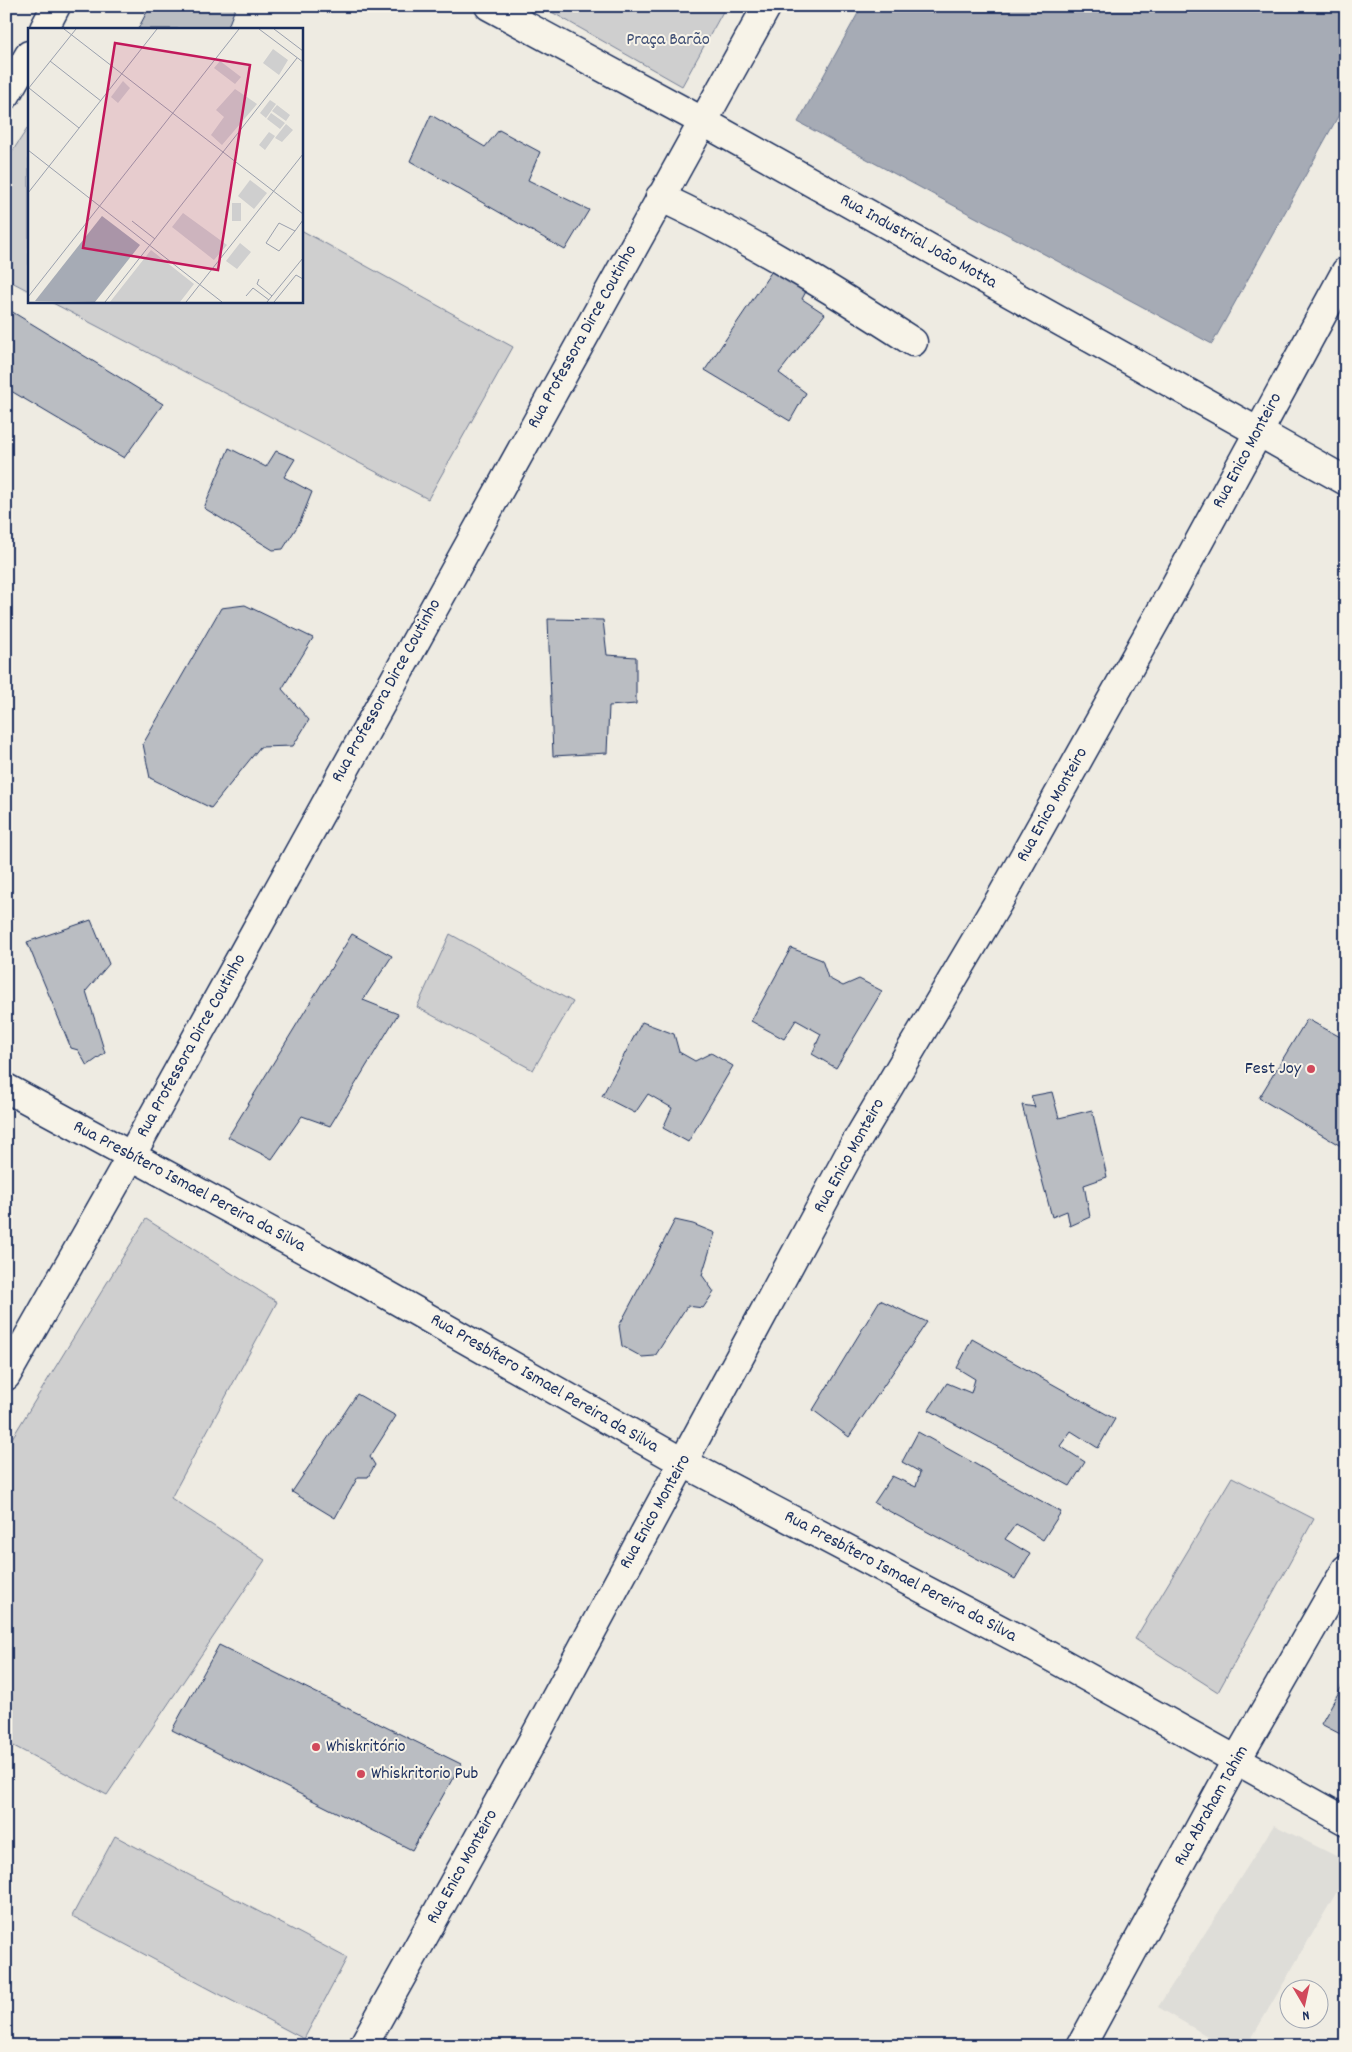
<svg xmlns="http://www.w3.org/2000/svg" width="1352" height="2052" font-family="Dekko,sans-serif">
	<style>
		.built { fill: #deddd8 }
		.green { fill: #cfcfcf; stroke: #757f96 }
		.water { fill: #a6abb5; stroke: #6e7992 }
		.building { fill: #babdc2; stroke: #1b2f5e }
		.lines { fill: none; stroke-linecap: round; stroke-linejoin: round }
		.minor-casing { stroke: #1b2f5e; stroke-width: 31 }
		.major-casing { stroke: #1b2f5e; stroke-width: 31 }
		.minor { stroke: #f7f3e8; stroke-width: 28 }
		.major { stroke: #f7f3e8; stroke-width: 28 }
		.poi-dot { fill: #d1495b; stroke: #f7f3e8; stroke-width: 2 }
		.labels { text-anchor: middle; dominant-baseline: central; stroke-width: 4; stroke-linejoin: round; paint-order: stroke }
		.park-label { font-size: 18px; fill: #3f4f75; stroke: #f7f3e8 }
		.street-label { font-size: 18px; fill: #1b2f5e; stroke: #f7f3e8 }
		.poi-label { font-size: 18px; fill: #1b2f5e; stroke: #f7f3e8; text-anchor: start }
		.inset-road { fill: none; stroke: #9aa0ad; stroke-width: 1 }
		.view { fill: #c2185b; fill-opacity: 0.15; stroke: #c2185b; stroke-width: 2.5 }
		.inset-edge { fill: none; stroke: #1b2f5e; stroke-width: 2.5 }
	</style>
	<rect width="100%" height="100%" fill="#eeebe2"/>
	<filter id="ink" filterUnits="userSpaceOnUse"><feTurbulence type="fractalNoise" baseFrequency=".02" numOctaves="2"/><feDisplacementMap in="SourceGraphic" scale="10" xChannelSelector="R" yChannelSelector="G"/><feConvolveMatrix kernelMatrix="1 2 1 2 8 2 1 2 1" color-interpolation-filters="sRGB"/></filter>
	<g filter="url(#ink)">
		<polygon class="built" points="1274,1825 1346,1861 1346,1876 1247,2046 1224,2046 1158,2007"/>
		<g class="green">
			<polygon points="541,6 726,6 682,86"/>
			<polygon points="29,126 29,291 6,279 6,161"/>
			<polygon points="301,230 513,347 428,499 49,301 301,301"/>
			<polygon points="450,934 573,1002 533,1070 417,1007"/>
			<polygon points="146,1219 277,1302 171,1498 265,1560 107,1795 6,1742 6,1448"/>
			<polygon points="1232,1477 1314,1519 1218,1692 1135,1639"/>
			<polygon points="115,1836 347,1958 304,2039 72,1916"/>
		</g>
		<polygon class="water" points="862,6 1346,6 1346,102 1212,344 798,122"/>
		<g class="building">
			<polygon points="150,6 236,6 227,29 138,29"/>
			<polygon points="431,115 485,147 499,130 540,152 528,180 589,210 565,250 410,161"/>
			<polygon points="778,262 809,286 802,299 825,314 779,373 806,393 790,421 705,370"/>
			<polygon points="6,308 163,404 124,458 6,388"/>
			<polygon points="229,448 266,467 276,451 295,459 284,477 312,492 300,522 283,549 273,550 204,508"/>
			<polygon points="245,605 313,638 282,689 309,720 293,746 260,747 211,808 150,778 143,744 221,608"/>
			<polygon points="548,619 603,620 607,655 636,657 636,704 609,706 607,753 553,756"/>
			<polygon points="91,920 109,964 86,991 105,1053 87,1066 78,1050 71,1048 27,942"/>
			<polygon points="352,934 392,956 363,1000 398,1014 330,1126 302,1116 272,1159 228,1137"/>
			<polygon points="791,948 822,960 828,978 843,986 859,979 882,991 836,1068 812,1054 821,1034 796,1020 784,1039 751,1021"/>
			<polygon points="1307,1019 1346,1040 1346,1149 1259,1098"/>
			<polygon points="642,1022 674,1034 679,1052 695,1061 711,1053 733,1066 688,1142 663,1128 672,1108 648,1094 635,1113 602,1096"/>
			<polygon points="1052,1092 1059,1118 1092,1110 1107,1177 1084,1185 1090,1217 1070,1226 1067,1211 1052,1217 1022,1105 1035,1107 1031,1096"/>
			<polygon points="675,1220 693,1224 715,1233 702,1275 714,1292 703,1308 687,1306 655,1356 642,1357 622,1346 619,1326"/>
			<polygon points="880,1300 927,1322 849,1437 813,1410"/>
			<polygon points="972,1339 1115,1419 1098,1448 1071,1431 1060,1446 1085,1462 1070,1486 929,1410 947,1383 971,1393 975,1379 957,1368"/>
			<polygon points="357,1394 396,1416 370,1457 375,1465 368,1477 358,1477 335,1518 292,1492"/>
			<polygon points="918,1432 1061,1512 1043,1540 1016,1524 1005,1539 1030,1554 1015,1579 874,1503 892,1476 916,1487 920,1472 902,1462"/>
			<polygon points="219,1645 461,1764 412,1850 172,1730"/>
			<polygon points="1346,1679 1346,1737 1321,1724"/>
		</g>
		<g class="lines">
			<defs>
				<g id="minor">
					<polyline points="489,6 702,121 1346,481"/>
					<polyline points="44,29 56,6"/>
					<polyline points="6,95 29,55"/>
					<path d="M660 197C748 238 831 289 913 342"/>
					<polyline points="6,1088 368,1284 684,1463 1026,1643 1346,1821"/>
					<polyline points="6,1376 131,1156 767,6"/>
					<polyline points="363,2046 528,1749 852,1149 999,901 1170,595 1346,271"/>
				</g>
				<polyline id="major" points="1081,2046 1236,1761 1346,1569"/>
			</defs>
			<use href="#minor" class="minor-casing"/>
			<use href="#major" class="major-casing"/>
			<use href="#minor" class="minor"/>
			<use href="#major" class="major"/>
		</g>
	</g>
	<g class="poi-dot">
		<circle cx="1311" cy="1069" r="5"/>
		<circle cx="316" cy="1747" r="5"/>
		<circle cx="361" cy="1774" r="5"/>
	</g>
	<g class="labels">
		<g class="park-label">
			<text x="668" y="40">Praça Barão</text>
		</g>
		<g class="street-label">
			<text transform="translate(918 242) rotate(29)">Rua Industrial João Motta</text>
			<text transform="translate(583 337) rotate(-61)">Rua Professora Dirce Coutinho</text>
			<text transform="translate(1248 451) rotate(-62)">Rua Enico Monteiro</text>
			<text transform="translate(387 691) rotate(-61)">Rua Professora Dirce Coutinho</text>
			<text transform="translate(1053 805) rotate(-61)">Rua Enico Monteiro</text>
			<text transform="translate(192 1046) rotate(-61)">Rua Professora Dirce Coutinho</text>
			<text transform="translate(850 1156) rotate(-61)">Rua Enico Monteiro</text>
			<text transform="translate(189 1187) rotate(28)">Rua Presbítero Ismael Pereira da Silva</text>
			<text transform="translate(544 1384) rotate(30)">Rua Presbítero Ismael Pereira da Silva</text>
			<text transform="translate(656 1512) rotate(-61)">Rua Enico Monteiro</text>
			<text transform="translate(900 1577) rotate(28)">Rua Presbítero Ismael Pereira da Silva</text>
			<text transform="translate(1212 1806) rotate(-61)">Rua Abraham Tahim</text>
			<text transform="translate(463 1867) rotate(-61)">Rua Enico Monteiro</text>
		</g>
		<g class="poi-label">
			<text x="1301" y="1069" text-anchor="end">Fest Joy</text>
			<text x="326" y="1747">Whiskritório</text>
			<text x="371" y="1774">Whiskritorio Pub</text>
		</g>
	</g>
	<g transform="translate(28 28)">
		<rect width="275" height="275" fill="#eeebe2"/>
		<path d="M245 21 260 32 251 47 235 35ZM192 33 213 49 207 56 186 40ZM95 53 102 60 90 75 83 69ZM207 61 229 76 194 117 183 107 196 89 188 82ZM242 72 248 76 238 90 232 85ZM249 77 262 87 258 93 244 83ZM243 85 257 95 252 101 239 91ZM258 96 265 102 254 114 247 110ZM241 104 247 108 237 122 231 117ZM222 152 239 165 226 181 210 168ZM204 175H213V193H204ZM155 185 199 217 186 232 144 199ZM212 215 223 224 209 241 198 233ZM123 222 166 256 152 274H82Z" fill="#cfcfcf"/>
		<path d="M74 188 112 217 67 274 7 273Z" fill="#a6abb5"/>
		<path class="inset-road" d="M36 1 275 186M231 1 275 34M246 1 275 23M22 33 73 73M1 60 51 100M0 61 48 1M0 122 194 274M0 165 129 1M104 193 127 211M267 203 251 195 238 215 251 223 267 203 275 192M231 251 229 256 244 268M218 268 225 260 241 272M0 269 211 1M77 274 269 30M158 274 275 126M239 274 275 230M246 274 268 247 275 251"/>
		<path class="view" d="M87 15 222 37 190 242 55 220Z"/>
		<rect width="275" height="275" class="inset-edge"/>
	</g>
	<rect width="1352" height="2052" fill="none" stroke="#f7f3e8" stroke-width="25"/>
	<rect x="12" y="12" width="1327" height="2027" fill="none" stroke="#1b2f5e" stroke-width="2" filter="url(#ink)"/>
	<g transform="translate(1304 2004) rotate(171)"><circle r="24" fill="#f7f3e8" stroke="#9fa5b1"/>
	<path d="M0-4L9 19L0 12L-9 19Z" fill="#d1495b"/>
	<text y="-8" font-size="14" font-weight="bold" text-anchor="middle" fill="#1b2f5e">N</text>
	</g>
</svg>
